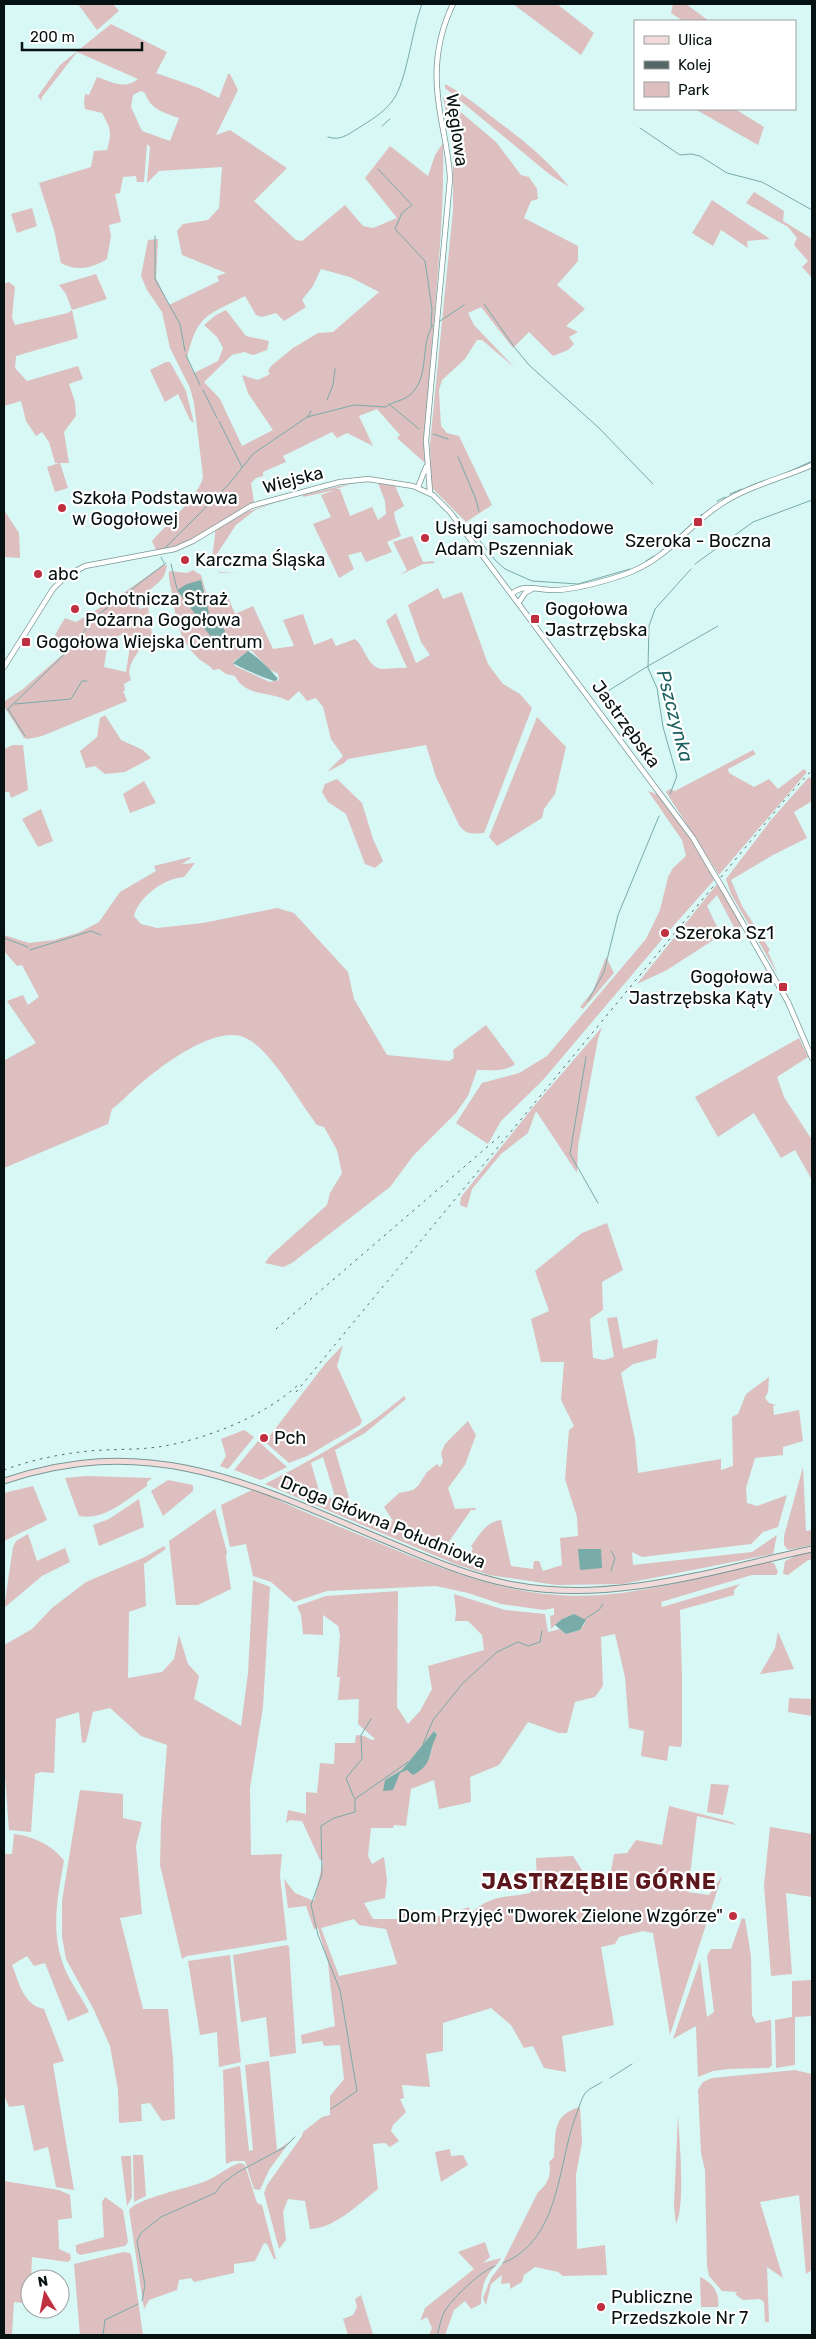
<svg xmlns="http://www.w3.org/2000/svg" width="816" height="2339" font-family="Rubik,sans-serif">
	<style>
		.green { fill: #dcbfbe; fill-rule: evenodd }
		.water { fill: #79aba9 }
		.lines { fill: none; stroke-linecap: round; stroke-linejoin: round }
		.stream { stroke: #79aba9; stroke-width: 1 }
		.tertiary-casing { stroke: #799795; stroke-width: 6 }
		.secondary-casing { stroke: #799795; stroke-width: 7 }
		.tertiary { stroke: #fff; stroke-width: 4.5 }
		.secondary { stroke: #f1dada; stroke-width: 5 }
		.rail { stroke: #556867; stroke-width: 1; stroke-dasharray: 2.5 5; stroke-linecap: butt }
		.tertiary-bridge-casing { stroke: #799795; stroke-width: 6; stroke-linecap: butt }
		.tertiary-bridge { stroke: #fff; stroke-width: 4.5 }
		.poi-dot { fill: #c02f40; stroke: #fff; stroke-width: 2 }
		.labels { text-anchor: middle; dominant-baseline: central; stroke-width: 4.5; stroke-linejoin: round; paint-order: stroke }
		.street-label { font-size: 18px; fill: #061111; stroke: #fff }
		.poi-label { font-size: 18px; fill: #061111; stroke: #fff; text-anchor: start }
		.water-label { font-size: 19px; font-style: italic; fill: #1d6260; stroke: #fff }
		.district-label { font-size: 22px; font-weight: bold; letter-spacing: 1px; fill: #5c171d; stroke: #fff }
	</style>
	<rect width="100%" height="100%" fill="#d8f8f6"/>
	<g class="green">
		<polygon points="78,4 113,4 119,11 97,30"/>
		<polygon points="513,4 557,4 594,33 581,55"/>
		<polygon points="673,4 686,4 709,21 683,21 671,13"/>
		<path d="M111 24 167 52 156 73 199 88 219 98 228 74H230L238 90 216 135 230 130 287 168 254 201 296 240 302 241 345 205 363 226 373 228 397 218 365 178 390 146 428 176 435 155 443 143C445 228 433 313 428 398 426 420 424 441 425 463L397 438 400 435 377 409 359 416 373 446 347 433 337 438 332 432 283 456 286 462 263 472V476L256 478 251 483 254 502C222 518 193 546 156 550L152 541C164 527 202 493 203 476L194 403 190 388 170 348 162 312 147 290 141 276 148 240 158 239 156 278 169 305 219 281 217 276 226 273 182 255 177 231 183 224 208 220 219 208 222 167 159 171 147 183 150 147 147 144 144 182H137L136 176 123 177 120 193 115 194 121 222 109 225 111 236 107 259C93 268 76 272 61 263L54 230 39 183 91 167 94 151 107 150C112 131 111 130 102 113L85 109 84 103 85 94 89 95 97 77C112 82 125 90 138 79L77 52 42 97 41 101 38 96 60 65ZM141 91 145 93C151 110 163 112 179 118L170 141 142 131 131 107 133 95ZM321 269 350 277 379 292 333 332 318 333 293 348 271 366 268 371 270 374 258 380 242 375 248 393 273 430 242 446 220 399 204 382 232 355 244 352 253 355 267 350 269 341 246 336 226 310 216 315 204 325 217 337 223 348 218 361 194 373 187 358C198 313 207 316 245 296L256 315 262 317 276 313 284 321 306 307 302 300 313 286Z"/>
		<path d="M445 84C462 93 477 105 492 117 520 138 548 159 569 187L549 174 445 88Z"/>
		<polygon points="443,97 496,142 521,175 529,177 537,189 538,199 531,201 524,218 578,246 578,261 557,285 585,309 566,326 578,332 569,337 574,344 568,350 553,356 529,332 513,348 481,307 468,313 474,325 515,368 482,340 477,340 465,359 442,380 439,390 441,426 447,433 459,436 492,505 466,522 433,489 431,483 430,444 453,210 453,148"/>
		<polygon points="695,109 735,109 764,127 758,145"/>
		<polygon points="754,192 784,211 783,221 812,239 812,278 802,267 808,261 794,245 797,238 788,227 746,203"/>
		<polygon points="712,200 770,239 747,241 748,248 721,230 713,246 692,233"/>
		<polygon points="32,208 37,226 17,233 11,214"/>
		<polygon points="96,274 107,299 72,310 78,338 16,356 15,368 27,381 78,366 83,379 69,384 75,402 76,416 64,432 69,463 60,463 68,488 55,492 47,467 59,463 55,463 49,442 42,432 36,436 26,421 21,401 4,406 4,284 9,282 15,287 12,317 15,325 68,313 72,310 66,294 59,285"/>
		<polygon points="166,362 170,362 186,391 194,423 190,420 178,394 165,402 150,370"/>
		<polygon points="353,483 336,489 340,489 350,516 372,507 378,520 386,514 385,501 378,483 395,486 404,506 394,512 395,519 401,536 387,542 392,552 366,562 361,552 348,555 354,569 339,578 313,524 331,517 321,495 335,490 303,497 303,495"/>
		<path d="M285 499 255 510 236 525 213 560 215 569 218 572H236L220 573C206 567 216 543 215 531L246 512Z"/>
		<polygon points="4,510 19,533 20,558 4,557"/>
		<polygon points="412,536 423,562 433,561 435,563 423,564 400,575 407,570 393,542"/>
		<path d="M163 565H167C166 570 165 576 161 580 152 590 138 594 139 609L148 607 154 648 141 646C136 658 125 666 131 680L124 684 125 691H123L127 701 42 736 28 739 24 738 4 706V700L5 701 23 689 70 648 55 635 65 618 76 622 118 597ZM120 635 128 637 130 646 126 672 104 667 108 642Z"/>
		<path d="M193 570 201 575 208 600 227 594 235 614 253 606 273 649 294 646 283 620 303 614 314 645 332 638 336 646 355 639C365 647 367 667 382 669 390 669 399 667 407 668L386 621 396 613 416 663 430 655 421 642 408 605 438 588 443 599 462 592 488 664 503 684 520 694 532 708 484 833C473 834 466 835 459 825L436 777 426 745 348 759 344 763 327 772 343 756 331 739 323 707 316 698 307 701 299 691 288 701C271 691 245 697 235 676L226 674 219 669 213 670C209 664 203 663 198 658 178 638 176 619 172 594 171 585 168 580 169 571L187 573ZM251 650 269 669 278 674 279 680 270 682 235 666 233 662Z"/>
		<polygon points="105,715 121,740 143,750 151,758 125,772 105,774 95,766 86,768 80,751 97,737 100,718"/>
		<polygon points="537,717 566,747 555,794 544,809 542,818 497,846 489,837"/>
		<polygon points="13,745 23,745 28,790 11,798 9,792 4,792 4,749"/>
		<polygon points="753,750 756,754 728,769 729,773 754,787 769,779 778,789 804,769 807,772 719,875 666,792 670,789 675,791"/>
		<polygon points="809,777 812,779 812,801 794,812 807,838 773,855 731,880 742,906 770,950 768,952 778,975 731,894 726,879 771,820"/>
		<polygon points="337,779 362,803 373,839 383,861 375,868 365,864 346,814 328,802 322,792 325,784"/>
		<polygon points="144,781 156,803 130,813 123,794"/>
		<polygon points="648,791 659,795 691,839 715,879 668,932 664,929 661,933 664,937 543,1080 501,1121 488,1144 456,1123 482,1083 519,1073 547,1056 646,939 660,910 668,877 673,868 686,856 682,840"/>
		<polygon points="41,809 53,841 38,847 22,819"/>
		<path d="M190 857 191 858 182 864 195 863 184 877C165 878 139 896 134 916L141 924 157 928 203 923 277 908 294 913 348 972 354 999 387 1055 449 1061 454 1058 453 1050 486 1025 515 1064C506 1072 489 1070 477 1070L468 1096 456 1113 413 1156 390 1187 292 1263 283 1267 265 1263 270 1256 327 1205 330 1193 342 1173 337 1150 324 1127 317 1125C299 1101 284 1073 263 1051 257 1045 250 1039 241 1036 211 1028 162 1065 140 1084 130 1092 123 1101 112 1109L108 1124 4 1168 5 1060 36 1043 7 1001 23 995 28 1005 39 997 22 965 17 966 4 951V935L29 943 54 940 78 933 99 922 120 892 156 871 154 866Z"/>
		<polygon points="717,884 742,926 735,929 717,895 707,906 721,935 667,970 637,984"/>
		<polygon points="606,957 614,973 583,1009 580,1007 593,991"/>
		<polygon points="602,1027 598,1039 578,1146 577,1173 536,1111 528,1133 501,1154 472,1189 467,1208 460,1205 461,1197 534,1106"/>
		<polygon points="799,1038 808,1057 777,1077 784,1097 812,1140 812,1180 795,1150 781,1158 754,1113 718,1137 695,1097"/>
		<path d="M607 1223 623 1270 602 1282 603 1310 590 1319 593 1358 604 1360 614 1357 607 1318 617 1317 623 1349 658 1339 656 1358 633 1364 621 1373 635 1439 638 1473 721 1459V1470L733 1466 732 1417 738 1414 746 1394 769 1377 768 1392 765 1398 769 1403 776 1405 773 1406 774 1415 799 1410 803 1441 783 1447V1455L755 1458 746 1488 747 1503 757 1506 787 1495 778 1527 763 1532 751 1544 642 1557 632 1552 633 1565 752 1552 777 1535 773 1554 623 1584 556 1585 489 1575 455 1564 265 1484C315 1458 361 1433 404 1396L406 1399 365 1433 335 1450 352 1508 393 1521 384 1507 399 1493 413 1490 418 1486 427 1472 437 1464 440 1467 443 1462 441 1453 445 1444 468 1421 476 1435 465 1465 448 1488 455 1509 475 1508 476 1510H471L448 1543 469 1556 473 1549 471 1546C480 1534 486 1522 501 1520L511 1566 533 1569 534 1561H539L543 1571 562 1565 560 1538 578 1536 577 1517 565 1479 569 1430 574 1426 561 1400 564 1362H541L531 1319 549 1311 535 1271 582 1233ZM323 1457 336 1500H335L320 1494 311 1463Z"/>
		<polygon points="343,1345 337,1366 362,1421 360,1425 307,1456 289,1463 265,1442 325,1364"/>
		<polygon points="244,1430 254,1437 228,1469 220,1466 226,1456 221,1439"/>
		<polygon points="258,1441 287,1467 261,1480 234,1470"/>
		<polygon points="803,1467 806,1531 812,1530 812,1545 788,1550 784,1545 784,1536"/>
		<path d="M86 1476 152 1478 147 1482V1486C127 1499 105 1521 79 1516L65 1478Z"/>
		<polygon points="168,1480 193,1485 193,1491 163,1516 151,1491"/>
		<polygon points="33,1486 47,1520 4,1541 4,1493"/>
		<path d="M254 1489C293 1507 332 1524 372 1540 448 1572 518 1601 602 1595 655 1591 717 1573 769 1562L774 1563 778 1572 776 1575H752L661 1602 662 1607 740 1584 734 1590V1595L680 1610 682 1676V1741L681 1747 669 1746 667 1761 641 1756 644 1731 629 1728 625 1677 615 1634 601 1637 603 1686 595 1697 575 1702 567 1733H559L528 1722 499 1765 470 1777 471 1802 439 1809 434 1780 411 1789 406 1826 394 1825 393 1828H371L368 1856 372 1864 384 1857 387 1880 385 1898 364 1903 373 1919H401L402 1913 423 1910 424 1918 446 1915 469 1907 471 1913C491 1895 504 1898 530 1893L537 1883 536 1858 573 1856 587 1878 609 1881 614 1854 627 1853 636 1840 662 1845 669 1806 732 1822 736 1825 697 1816 688 1892 709 1895 722 1876 670 2035 653 1933 643 1931 619 1937 615 1944 601 1947 614 2025 562 2036 566 2072 544 2068 533 2046 524 2048 511 2025 491 2008 443 2023V2051L426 2054 430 2087 402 2085 404 2098 400 2099 406 2112 393 2125 391 2131 399 2141 390 2147 385 2143 373 2144 378 2189C358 2204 336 2228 310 2229L305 2201 288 2199 283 2212 286 2240 279 2249 264 2193 267 2185 302 2136 303 2132 322 2117 330 2115V2096L344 2079 340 2045 324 2046 322 2041 302 2044 301 2035 335 2026 328 1963 318 1928 314 1929 306 1906 288 1908 284 1879 295 1893 314 1901 323 1861 320 1860 302 1821 290 1820 286 1823 288 1810 306 1814V1792L317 1793 320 1763 334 1764 335 1743H355L356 1735 364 1736 372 1740 375 1739 358 1724 359 1699 338 1700 340 1677H337L340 1635 338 1626 323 1615V1635L303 1634 301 1615 297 1606 326 1596 398 1591 397 1707 408 1724 420 1711 432 1689 428 1666 484 1650 482 1635 468 1621H455L456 1612 454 1594 505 1610 545 1614 548 1632 560 1629 566 1634 580 1630 585 1623 574 1614 562 1619 551 1629 550 1616 554 1615V1608L544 1610 501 1604 468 1593 436 1586 327 1591 294 1602 271 1582 253 1576 246 1544 230 1547 221 1505ZM434 1731 437 1735 433 1742 430 1757 385 1780 402 1770ZM354 1919 359 1925 386 1929 397 1964 339 1976 321 1928Z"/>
		<polygon points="139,1499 144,1527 99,1546 93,1525 109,1519"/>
		<polygon points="215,1509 227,1552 226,1557 231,1589 198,1605 176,1605 169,1541"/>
		<polygon points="28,1534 37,1561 65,1548 70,1562 42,1576 4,1608 13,1547 16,1541"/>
		<polygon points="164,1546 166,1549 144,1564 146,1606 129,1612 128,1678 162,1672 174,1659 179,1635 188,1664 199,1676 194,1699 241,1726 248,1673 253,1580 270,1587 263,1707 250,1788 251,1855 282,1854 280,1875 287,1940 187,1956 182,1959 160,1865 161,1823 167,1745 141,1736 110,1708 93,1712 86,1742 82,1743 79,1712 56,1719 54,1773 41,1772 35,1774 31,1832 9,1830 4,1763 4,1645 32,1629 52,1608 86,1582 145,1557"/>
		<polygon points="812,1552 812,1560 808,1560 788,1575 783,1574 785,1561 796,1556"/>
		<polygon points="778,1632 794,1669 760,1674 775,1648"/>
		<polygon points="789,1698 812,1699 812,1716 788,1712"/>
		<polygon points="711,1784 729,1785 723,1815 707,1812"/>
		<polygon points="80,1790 123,1794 123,1818 142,1822 136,1846 142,1914 120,1918 143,2009 168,2009 173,2059 175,2119 162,2121 150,2103 141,2104 142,2121 119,2123 118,2090 110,2046 94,2010 66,1959 62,1937 62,1901"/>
		<polygon points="770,1827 812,1834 812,1897 786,1893 792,1974 771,1976 764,1885"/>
		<path d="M14 1834C32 1836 53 1845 64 1861 58 1893 51 1929 62 1961 67 1978 81 1996 89 2012L68 2021 45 1963 34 1966 27 1956 12 1965C19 1982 23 2005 44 2009L64 2061 53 2064 74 2190 56 2187 48 2147 34 2151 24 2105 9 2107 4 2095V1854H12Z"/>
		<polygon points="742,1918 745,1919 751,1956 752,2015 756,2023 771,2020 772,2065 769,2068 728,2069 713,2071 698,2077 696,2026 673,2039 700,1961 707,2017 714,2012 707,1956 711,1949 731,1949"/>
		<polygon points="287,1945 289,1947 296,2053 270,2057 266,2017 241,2022 233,1955"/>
		<polygon points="230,1955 241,2062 219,2067 217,2032 200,2035 188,1961"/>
		<polygon points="812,1980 812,2016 795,2017 795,2065 776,2068 775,2020 792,2017 792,1981"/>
		<polygon points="269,2061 277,2150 289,2142 299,2129 269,2170 260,2190 254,2189 245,2161 233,2161 226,2164 223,2070 240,2066 249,2151 253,2150 245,2065"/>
		<polygon points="795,2070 812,2074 812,2270 806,2274 799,2195 760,2202 783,2278 767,2267 769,2322 765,2322 764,2302 760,2299 743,2300 735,2294 737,2292 722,2291 709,2276 707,2266 705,2170 701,2153 698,2090 703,2082 712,2078"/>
		<path d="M580 2107 582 2142 576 2175 577 2249 605 2245 607 2275 563 2276 558 2272 535 2267 524 2275 522 2282 510 2289V2283L501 2284 502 2275 491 2284 486 2305 483 2298 491 2278 502 2264 538 2192C548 2185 552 2173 549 2162L554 2157C556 2132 552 2115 580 2107Z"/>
		<path d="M678 2114C679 2139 686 2204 676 2224L674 2206Z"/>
		<polygon points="450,2149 451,2156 463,2155 468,2165 441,2182 435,2152"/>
		<polygon points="133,2155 143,2155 146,2196 134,2202"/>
		<polygon points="121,2156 131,2156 132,2197 127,2206"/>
		<path d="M240 2163 245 2165 257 2203 262 2205 276 2259H274L267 2244 264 2243 255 2261 234 2264V2273L194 2282 191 2278 179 2280 177 2290 149 2300 144 2309 129 2210C137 2198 190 2188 206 2181 218 2176 227 2167 240 2163Z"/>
		<polygon points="4,2181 59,2190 70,2195 72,2218 58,2220 59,2249 70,2254 71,2259 68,2262 32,2257 30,2304 14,2302 12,2335 4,2335"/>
		<polygon points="105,2197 123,2210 128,2242 125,2246 80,2255 76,2252 76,2245 104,2237 102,2202"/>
		<path d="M485 2242 490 2257 483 2263 501 2258C498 2265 492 2268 488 2275 483 2282 481 2295 481 2304L471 2309 465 2301 454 2310 445 2335H429L432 2328 427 2317 420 2321 425 2308 474 2269 458 2252Z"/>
		<polygon points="123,2252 130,2253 132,2259 143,2335 80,2335 74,2264"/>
		<path d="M700 2277C713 2283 720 2293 718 2307H701Z"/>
		<polygon points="361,2295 373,2334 348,2335 343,2319 353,2315 357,2307 355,2299"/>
	</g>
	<g class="water">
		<polygon points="201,580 209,613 203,618 198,618 177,590 187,584"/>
		<polygon points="217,617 225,631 224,639 220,643 215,642 201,624 207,619"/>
		<path d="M248 651C259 658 271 670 278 679L275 681C268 680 239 667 233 663Z"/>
		<polygon points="578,1549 601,1549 602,1568 580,1570"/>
		<polygon points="574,1614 586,1620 580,1630 566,1634 555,1625 562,1619"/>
		<path d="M434 1731 437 1735C427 1753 435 1763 413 1775L407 1770 400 1773 393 1790 383 1791 385 1780 402 1770Z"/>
	</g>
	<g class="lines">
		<g class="stream">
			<polyline points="382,126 390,119"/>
			<polyline points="640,128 680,155 691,154 700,156 727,173 762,182 812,210"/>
			<path d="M328 137C340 141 347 135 357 129 369 121 384 113 393 100 407 81 412 29 422 4"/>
			<polyline points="378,169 412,205 402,213 395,229 425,261 432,309 431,326"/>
			<polyline points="155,236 155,279 180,324 185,351"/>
			<polyline points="484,304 515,348 529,365 599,428 653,484"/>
			<polyline points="440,321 464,305"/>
			<polyline points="186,355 200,385"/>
			<polyline points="203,390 217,418"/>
			<polyline points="327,400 333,385 335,369"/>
			<polyline points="389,404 419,429"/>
			<polyline points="308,417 311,411"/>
			<polyline points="219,421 242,467"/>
			<polyline points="433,434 448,439"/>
			<polyline points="458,457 475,497 479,511"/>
			<polyline points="784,474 812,461"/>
			<polyline points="746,488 752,486"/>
			<polyline points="730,494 742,489"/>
			<polyline points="717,501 725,497"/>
			<polyline points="470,528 495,560 505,569 532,581 578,584 630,569"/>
			<polyline points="671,543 702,514"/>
			<path d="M164 549 229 484 253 454 307 417 354 405 386 407C393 401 401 402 410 395 431 376 419 345 433 325"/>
			<polyline points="658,554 666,547"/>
			<polyline points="161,557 164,563"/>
			<polyline points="646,561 654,556"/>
			<polyline points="171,564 177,589"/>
			<polyline points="695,564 753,522 812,500"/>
			<polyline points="597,698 648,666 718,626"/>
			<polyline points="15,704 71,699 82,681 87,681"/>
			<polyline points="8,709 25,736"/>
			<polyline points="7,710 76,643 94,618 166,563"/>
			<polyline points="670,794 677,776 663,727 657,688 648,668 649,626 655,609 691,569"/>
			<polyline points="4,938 28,947"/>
			<polyline points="30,950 91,931 101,935"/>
			<polyline points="588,1001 604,972 618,915 659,816"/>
			<polyline points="586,1057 570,1154 598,1203"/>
			<polyline points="611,1551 615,1558 611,1571"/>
			<polyline points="585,1619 599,1610 603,1604"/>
			<polyline points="423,1744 433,1720 463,1683 497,1652 518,1642 528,1646 540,1642 542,1631"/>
			<polyline points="354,1798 346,1778 362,1759 361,1735 371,1719"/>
			<polyline points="610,2078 632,2064"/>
			<polyline points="331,2109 357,2091 340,1990 318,1935 311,1905 322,1874 321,1826 334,1818 355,1812 355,1799 408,1762"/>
			<path d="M503 2263C562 2239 557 2162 577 2113 579 2107 582 2097 586 2092 590 2088 598 2085 602 2082"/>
			<polyline points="142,2301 145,2285 137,2241 141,2233 161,2217 215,2193 223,2183 238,2172 285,2147 295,2137"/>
			<polyline points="103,2335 105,2320 138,2304"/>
			<path d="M437 2335C440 2327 441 2316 446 2309 456 2295 480 2272 495 2266"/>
		</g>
		<defs>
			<g id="tertiary">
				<polyline points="418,487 426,467"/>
				<path d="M430 492 426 441 450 179C449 151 441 126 438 98 434 66 439 33 453 4"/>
				<path d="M513 593C525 583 541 591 556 590 579 589 602 582 623 575 669 559 684 528 721 504 748 486 783 478 812 465"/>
				<polyline points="519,602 525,593 532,589"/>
				<polyline points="4,667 53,589 65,577 85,566 175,549 193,541 251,506 340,482 368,479 413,486 433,495 450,512 693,838 714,874"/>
				<polyline points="722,887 788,1002 812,1058"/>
			</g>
			<path id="secondary" d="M4 1481C152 1430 257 1487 391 1543 431 1560 471 1577 514 1585 614 1604 715 1570 812 1549"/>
		</defs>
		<use href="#tertiary" class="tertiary-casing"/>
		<use href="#secondary" class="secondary-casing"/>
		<use href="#tertiary" class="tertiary"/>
		<use href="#secondary" class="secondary"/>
		<g class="rail">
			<polyline points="276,1329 500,1136"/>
			<polyline points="296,1392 787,797 812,770"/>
			<path d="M4 1470C31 1460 60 1454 89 1451 112 1449 135 1450 158 1447 204 1440 264 1417 299 1384"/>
		</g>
		<defs>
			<polyline id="tertiary-bridge" points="714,874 722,887"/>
		</defs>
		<use href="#tertiary-bridge" class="tertiary-bridge-casing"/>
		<use href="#tertiary-bridge" class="tertiary-bridge"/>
	</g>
	<g class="poi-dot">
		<circle cx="62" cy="508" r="5"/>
		<rect x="693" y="517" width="10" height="10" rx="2.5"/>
		<circle cx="425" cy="538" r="5"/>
		<circle cx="185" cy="560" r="5"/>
		<circle cx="38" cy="574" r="5"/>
		<circle cx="75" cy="609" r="5"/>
		<rect x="530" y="614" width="10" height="10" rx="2.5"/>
		<rect x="21" y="637" width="10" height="10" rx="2.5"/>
		<circle cx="665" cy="933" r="5"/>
		<rect x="778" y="982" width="10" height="10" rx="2.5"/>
		<circle cx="264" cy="1438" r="5"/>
		<circle cx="733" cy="1916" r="5"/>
		<circle cx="601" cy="2307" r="5"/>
	</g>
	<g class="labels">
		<g class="street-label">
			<text transform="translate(457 130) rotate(82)">Węglowa</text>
			<text transform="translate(293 480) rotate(-15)">Wiejska</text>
			<text transform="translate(626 724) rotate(54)">Jastrzębska</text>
			<text transform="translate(383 1522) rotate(22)">Droga Główna Południowa</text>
		</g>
		<g class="poi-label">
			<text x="72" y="498">Szkoła Podstawowa<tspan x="72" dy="21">w Gogołowej</tspan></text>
			<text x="435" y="528">Usługi samochodowe<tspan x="435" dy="21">Adam Pszenniak</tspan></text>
			<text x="698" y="541" text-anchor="middle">Szeroka - Boczna</text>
			<text x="195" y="560">Karczma Śląska</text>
			<text x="48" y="574">abc</text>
			<text x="85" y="599">Ochotnicza Straż<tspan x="85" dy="21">Pożarna Gogołowa</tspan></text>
			<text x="545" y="609">Gogołowa<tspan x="545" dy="21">Jastrzębska</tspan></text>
			<text x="36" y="642">Gogołowa Wiejska Centrum</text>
			<text x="675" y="933">Szeroka Sz1</text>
			<text x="773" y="977" text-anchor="end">Gogołowa<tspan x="773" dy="21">Jastrzębska Kąty</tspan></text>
			<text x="274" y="1438">Pch</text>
			<text x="723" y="1916" text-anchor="end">Dom Przyjęć "Dworek Zielone Wzgórze"</text>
			<text x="611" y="2297">Publiczne<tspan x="611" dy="21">Przedszkole Nr 7</tspan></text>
		</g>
		<g class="water-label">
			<text transform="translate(675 716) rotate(75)">Pszczynka</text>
		</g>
		<g class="district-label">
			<text x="599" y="1881">JASTRZĘBIE GÓRNE</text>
		</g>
	</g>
	<rect width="816" height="2339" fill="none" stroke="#061111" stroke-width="10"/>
	<rect x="634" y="20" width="162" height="90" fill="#ffffff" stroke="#9ba0a0"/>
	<rect x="644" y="36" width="25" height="8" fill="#f1dada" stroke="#9ba0a0"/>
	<text x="678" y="45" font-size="15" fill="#061111">Ulica</text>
	<rect x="644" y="61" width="25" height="8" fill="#556867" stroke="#9ba0a0"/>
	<text x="678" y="70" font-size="15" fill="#061111">Kolej</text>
	<rect x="644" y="82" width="25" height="15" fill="#dcbfbe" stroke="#9ba0a0"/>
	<text x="678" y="95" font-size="15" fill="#061111">Park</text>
	<g transform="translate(45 2294) rotate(350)"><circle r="24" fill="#ffffff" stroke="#9ba0a0"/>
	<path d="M0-4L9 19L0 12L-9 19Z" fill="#c02f40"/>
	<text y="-8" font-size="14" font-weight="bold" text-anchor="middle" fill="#061111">N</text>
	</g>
	<path d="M22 42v8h120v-8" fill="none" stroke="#061111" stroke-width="2.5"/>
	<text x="30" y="42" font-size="15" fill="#061111" stroke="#ffffff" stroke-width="4" paint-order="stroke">200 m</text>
</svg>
